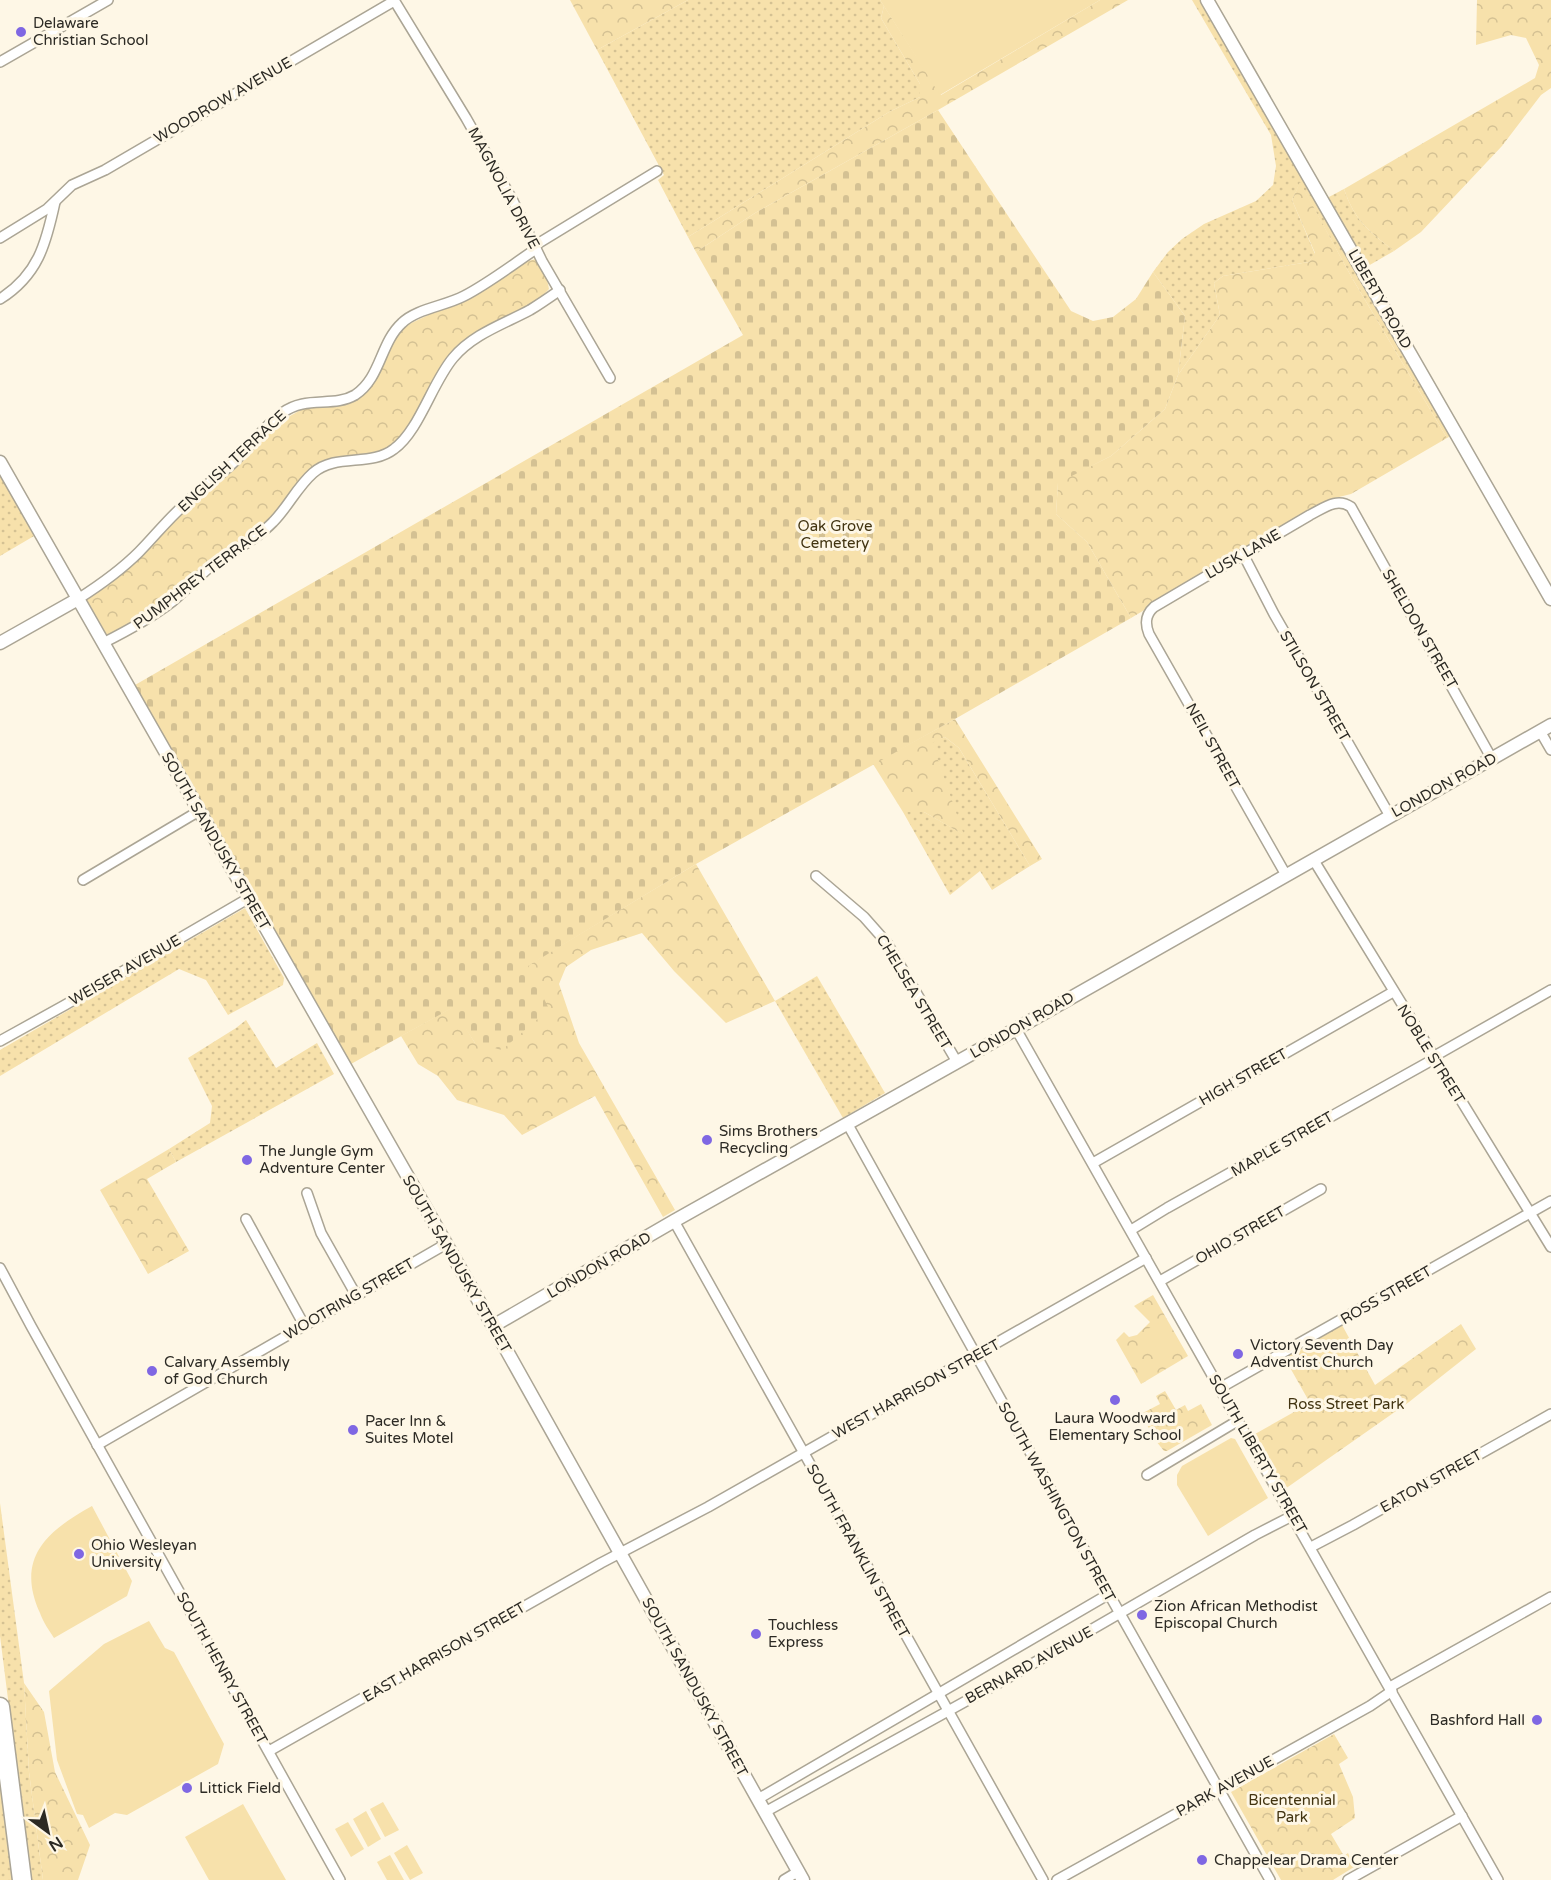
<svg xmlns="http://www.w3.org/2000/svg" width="1551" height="1880" font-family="'Varela Round',sans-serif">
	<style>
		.grass { fill: url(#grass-dots) }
		.forest { fill: url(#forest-crowns) }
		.cemetery { fill: url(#cemetery-stones) }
		.pitch { fill: #f7e1ab }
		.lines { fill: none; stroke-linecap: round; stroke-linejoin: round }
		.minor-casing { stroke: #aba595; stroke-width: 12 }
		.tertiary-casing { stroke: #aba595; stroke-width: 15 }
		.motorway-casing { stroke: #aba595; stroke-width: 21 }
		.minor { stroke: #fff; stroke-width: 9 }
		.tertiary { stroke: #fff; stroke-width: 12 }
		.motorway { stroke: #fff; stroke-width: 18 }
		.poi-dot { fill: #7f67e3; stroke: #fef7e6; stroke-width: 2 }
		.labels { text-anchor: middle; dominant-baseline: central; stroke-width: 6; stroke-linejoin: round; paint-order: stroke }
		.poi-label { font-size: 15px; fill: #2c2a24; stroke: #fef7e6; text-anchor: start }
		.street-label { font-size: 15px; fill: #2c2a24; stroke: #fef7e6 }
		.park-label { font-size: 15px; fill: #423411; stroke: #fef7e6 }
	</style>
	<defs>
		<pattern id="grass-dots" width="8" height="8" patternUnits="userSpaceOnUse" patternTransform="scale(1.5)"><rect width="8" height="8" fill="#f7e1ab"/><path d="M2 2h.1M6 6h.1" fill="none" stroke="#d4c193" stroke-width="1.8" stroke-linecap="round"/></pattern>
		<pattern id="forest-crowns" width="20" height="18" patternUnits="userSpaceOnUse" patternTransform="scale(1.5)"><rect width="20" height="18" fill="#f7e1ab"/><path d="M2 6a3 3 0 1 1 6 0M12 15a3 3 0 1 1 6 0" fill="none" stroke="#d4c193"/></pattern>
		<pattern id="cemetery-stones" width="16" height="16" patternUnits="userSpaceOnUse" patternTransform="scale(1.5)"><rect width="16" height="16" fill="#f7e1ab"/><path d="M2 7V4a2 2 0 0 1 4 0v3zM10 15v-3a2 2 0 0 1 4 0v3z" fill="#d4c193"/></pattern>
	</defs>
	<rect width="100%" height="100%" fill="#fef7e6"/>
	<g class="grass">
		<polygon points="688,0 880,0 884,6 881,18 920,84 920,97 889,112 688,237 658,180 664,175 597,50"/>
		<polygon points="1192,0 1202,0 1452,435 1447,438 1352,278 1300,183 1292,200 1315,254 1309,262 1223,276 1214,283 1220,315 1178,375 1185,316 1153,272 1168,252 1182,239 1204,224 1256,201 1273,185 1276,166 1271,135"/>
		<path d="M1344 189C1355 221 1368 230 1394 251L1368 266 1327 198Z"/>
		<polygon points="0,473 34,536 0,556"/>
		<polygon points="945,737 959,748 1030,866 992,890 980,871 950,895 903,812 924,812 963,834 931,742"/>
		<polygon points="245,908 284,978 283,985 228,1015 206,980 179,969 0,1076 0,1050"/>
		<polygon points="817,976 885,1093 843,1118 775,1001"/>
		<polygon points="246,1020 276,1068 317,1043 334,1074 176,1162 169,1149 210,1123 212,1106 188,1058 236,1028"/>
		<polygon points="0,1503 24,1683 29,1772 43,1880 31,1880 0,1636"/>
		<polygon points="0,1770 13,1880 0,1880"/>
	</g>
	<g class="forest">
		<polygon points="570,0 688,0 597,50"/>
		<polygon points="1100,0 1128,0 938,110 755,213 696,252 688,237 889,112 920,97 920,84 881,18 884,6 941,95"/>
		<path d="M1477 0H1551V88L1541 95 1502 146 1421 232 1394 251C1368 230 1355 221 1344 189L1535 78 1539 65 1526 38 1511 35 1476 45Z"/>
		<polygon points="1300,182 1352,278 1447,438 1351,494 1331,499 1131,618 1087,542 1056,514 1058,482 1111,456 1165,409 1178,375 1220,315 1214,283 1223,276 1309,262 1315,253 1292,200"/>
		<polygon points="536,259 546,274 549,289 536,303 449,358 404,433 393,447 374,455 332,458 317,464 305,477 278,514 168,601 108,637 85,597 124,572 183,511 210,488 248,453 274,425 306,407 348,403 366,391 390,347 403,327 485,288 524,262"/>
		<polygon points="955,719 1042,859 1030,866 959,748 945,737 932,743 964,835 924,812 903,812 873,764"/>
		<polygon points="696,864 775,1001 726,1023 674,971 642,933 591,950 566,967 559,984 579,1043 675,1210 663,1217 595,1096 522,1135 504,1115 457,1100 438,1076 418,1064 401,1036 453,1007 475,1043 527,966"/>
		<polygon points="169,1149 176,1162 147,1179 189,1251 148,1274 100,1190"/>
		<polygon points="1153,1295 1188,1356 1141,1384 1116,1340 1124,1332 1129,1337 1137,1335 1150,1322 1134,1306"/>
		<polygon points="1461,1324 1476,1349 1409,1402 1285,1489 1255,1434 1310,1403 1284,1357 1342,1325 1375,1385"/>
		<polygon points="1165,1391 1176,1410 1185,1405 1188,1411 1201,1404 1212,1425 1167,1451 1164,1451 1156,1441 1141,1414 1160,1404 1156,1396"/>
		<polygon points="24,1683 44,1712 55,1772 90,1845 78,1880 43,1880 29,1772"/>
		<polygon points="1334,1734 1348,1758 1339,1764 1353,1797 1355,1818 1331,1834 1344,1856 1348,1853 1354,1867 1333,1880 1281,1880 1231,1792"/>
	</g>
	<polygon class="cemetery" points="938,110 1071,311 1093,321 1113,317 1136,299 1153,272 1185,316 1178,375 1165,409 1111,456 1058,483 1056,514 1087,542 1131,618 955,719 696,864 528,966 549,1009 502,1050 475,1043 452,1008 351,1064 135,685 743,335 696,252 755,213"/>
	<g class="pitch">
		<polygon points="880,0 1100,0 940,95"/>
		<polygon points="1164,1320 1181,1350 1163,1360 1146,1330"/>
		<polygon points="1231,1438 1235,1439 1268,1498 1208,1536 1177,1485 1177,1475 1182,1466"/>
		<path d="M92 1506 132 1581 127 1596 54 1638C49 1630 43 1622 40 1613 15 1558 47 1531 92 1506Z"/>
		<polygon points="149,1621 165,1648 174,1652 224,1744 218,1764 127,1815 115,1813 89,1828 83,1815 77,1814 57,1760 49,1691 104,1644"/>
		<polygon points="383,1802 399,1830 385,1837 370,1809"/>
		<polygon points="243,1804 286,1880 209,1880 185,1837"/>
		<polygon points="366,1811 381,1839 368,1847 353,1819"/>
		<polygon points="348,1822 364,1849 351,1857 335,1829"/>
		<polygon points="407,1845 423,1873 410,1880 394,1853"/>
		<polygon points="390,1855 404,1880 387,1880 377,1862"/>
	</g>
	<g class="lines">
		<defs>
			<g id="minor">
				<polyline points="394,0 466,118 513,201 542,261 610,378"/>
				<polyline points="0,62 108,0"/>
				<polyline points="0,238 47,209 72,185 105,170 394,1"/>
				<polyline points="534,246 657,171"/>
				<path d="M0 299C38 275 46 244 55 202"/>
				<polyline points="1243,554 1274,614 1390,816"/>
				<path d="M78 599C100 585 121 570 139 552 154 537 167 520 183 506 199 490 218 477 234 462 250 446 264 426 282 413 306 395 333 408 355 395 381 378 380 343 402 323 416 309 445 306 464 296 489 283 512 265 536 249"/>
				<path d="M103 643C127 631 151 618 173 601 186 590 197 578 210 567 230 552 255 541 273 522 288 507 297 487 313 473 336 453 371 467 394 449 419 431 432 383 453 358 473 334 504 324 530 310 540 304 550 297 560 290"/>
				<polyline points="1540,731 1551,750"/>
				<polyline points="1313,859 1551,1247"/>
				<path d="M1286 875 1149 634C1145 624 1145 615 1154 607L1310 515C1324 508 1337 497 1351 507L1492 759"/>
				<polyline points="816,876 864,917 887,943 957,1062"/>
				<polyline points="83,880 199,811"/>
				<polyline points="1016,1029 1498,1880"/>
				<polyline points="0,1041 65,1005 249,898"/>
				<polyline points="1433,1057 1551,990"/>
				<polyline points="847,1123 1109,1594 1270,1880"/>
				<polyline points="1093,1163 1393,992"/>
				<polyline points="307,1193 321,1233 356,1295"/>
				<polyline points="246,1219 304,1325"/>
				<polyline points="674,1221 1043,1880"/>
				<polyline points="1131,1230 1167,1208 1434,1059"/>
				<polyline points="0,1268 31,1326 340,1880"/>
				<polyline points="1160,1281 1321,1189"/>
				<polyline points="1220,1388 1551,1201"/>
				<polyline points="97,1445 446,1244"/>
				<polyline points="1147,1475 1239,1420"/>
				<polyline points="1311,1547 1353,1525 1551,1414"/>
				<polyline points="1390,1687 1551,1597"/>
				<polyline points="269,1751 601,1563 708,1507 1146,1258"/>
				<polyline points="758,1799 1109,1594"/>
				<polyline points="765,1812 1006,1679 1255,1535 1292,1516"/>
				<polyline points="784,1880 799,1871"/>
				<polyline points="1057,1880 1370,1706 1392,1691"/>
				<polyline points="1348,1880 1462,1816"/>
			</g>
			<g id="tertiary">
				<polyline points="1207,0 1551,599"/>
				<polyline points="0,462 493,1326 803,1880"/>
				<polyline points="0,643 78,599"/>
				<polyline points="493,1326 674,1221 1016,1029 1551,725"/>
			</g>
			<polyline id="motorway" points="0,1707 22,1880"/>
		</defs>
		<use href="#minor" class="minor-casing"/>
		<use href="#tertiary" class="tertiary-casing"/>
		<use href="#motorway" class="motorway-casing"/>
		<use href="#minor" class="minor"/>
		<use href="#tertiary" class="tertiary"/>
		<use href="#motorway" class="motorway"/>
	</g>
	<g class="poi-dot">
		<circle cx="21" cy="32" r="6"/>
		<circle cx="707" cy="1140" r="6"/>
		<circle cx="247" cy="1160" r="6"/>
		<circle cx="1238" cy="1354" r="6"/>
		<circle cx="152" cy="1371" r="6"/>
		<circle cx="1115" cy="1400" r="6"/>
		<circle cx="353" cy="1430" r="6"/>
		<circle cx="79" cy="1554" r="6"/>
		<circle cx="1142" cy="1615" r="6"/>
		<circle cx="756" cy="1634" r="6"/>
		<circle cx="1537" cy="1720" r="6"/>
		<circle cx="187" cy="1788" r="6"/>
		<circle cx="1202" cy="1860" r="6"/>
	</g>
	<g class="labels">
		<g class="poi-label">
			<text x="33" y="23">Delaware<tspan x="33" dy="17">Christian School</tspan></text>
			<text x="719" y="1131">Sims Brothers<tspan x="719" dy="17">Recycling</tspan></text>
			<text x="259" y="1151">The Jungle Gym<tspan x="259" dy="17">Adventure Center</tspan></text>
			<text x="1250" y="1345">Victory Seventh Day<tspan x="1250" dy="17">Adventist Church</tspan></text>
			<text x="164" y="1362">Calvary Assembly<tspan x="164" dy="17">of God Church</tspan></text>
			<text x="1115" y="1418" text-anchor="middle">Laura Woodward<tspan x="1115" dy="17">Elementary School</tspan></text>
			<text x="365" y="1421">Pacer Inn &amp;<tspan x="365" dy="17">Suites Motel</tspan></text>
			<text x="91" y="1545">Ohio Wesleyan<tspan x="91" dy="17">University</tspan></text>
			<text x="1154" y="1606">Zion African Methodist<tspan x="1154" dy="17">Episcopal Church</tspan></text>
			<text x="768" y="1625">Touchless<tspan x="768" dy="17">Express</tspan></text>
			<text x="1525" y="1720" text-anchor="end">Bashford Hall</text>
			<text x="199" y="1788">Littick Field</text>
			<text x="1214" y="1860">Chappelear Drama Center</text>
		</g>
		<g class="street-label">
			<text transform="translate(223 100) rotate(-30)">WOODROW AVENUE</text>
			<text transform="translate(504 188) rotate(62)">MAGNOLIA DRIVE</text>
			<text transform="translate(1380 299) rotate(60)">LIBERTY ROAD</text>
			<text transform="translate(232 461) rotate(-43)">ENGLISH TERRACE</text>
			<text transform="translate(1243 554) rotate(-30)">LUSK LANE</text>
			<text transform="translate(200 577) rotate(-37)">PUMPHREY TERRACE</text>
			<text transform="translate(1420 629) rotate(60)">SHELDON STREET</text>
			<text transform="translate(1315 686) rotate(60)">STILSON STREET</text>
			<text transform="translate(1213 746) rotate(61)">NEIL STREET</text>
			<text transform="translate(1444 785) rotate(-29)">LONDON ROAD</text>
			<text transform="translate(216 841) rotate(60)">SOUTH SANDUSKY STREET</text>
			<text transform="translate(125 970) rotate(-30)">WEISER AVENUE</text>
			<text transform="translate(914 992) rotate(59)">CHELSEA STREET</text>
			<text transform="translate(1022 1025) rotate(-30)">LONDON ROAD</text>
			<text transform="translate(1431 1054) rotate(58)">NOBLE STREET</text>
			<text transform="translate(1243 1077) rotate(-30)">HIGH STREET</text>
			<text transform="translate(1282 1144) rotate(-30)">MAPLE STREET</text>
			<text transform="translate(1240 1235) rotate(-30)">OHIO STREET</text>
			<text transform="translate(457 1264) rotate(60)">SOUTH SANDUSKY STREET</text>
			<text transform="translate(599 1265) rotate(-30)">LONDON ROAD</text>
			<text transform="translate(1386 1295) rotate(-30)">ROSS STREET</text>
			<text transform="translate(349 1299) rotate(-30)">WOOTRING STREET</text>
			<text transform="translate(916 1389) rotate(-29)">WEST HARRISON STREET</text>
			<text transform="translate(1258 1454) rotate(60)">SOUTH LIBERTY STREET</text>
			<text transform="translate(1431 1481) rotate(-29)">EATON STREET</text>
			<text transform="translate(1057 1502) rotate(61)">SOUTH WASHINGTON STREET</text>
			<text transform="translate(858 1551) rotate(61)">SOUTH FRANKLIN STREET</text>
			<text transform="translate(444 1652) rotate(-30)">EAST HARRISON STREET</text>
			<text transform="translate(1029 1665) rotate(-29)">BERNARD AVENUE</text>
			<text transform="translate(222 1668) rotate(61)">SOUTH HENRY STREET</text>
			<text transform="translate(695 1687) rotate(61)">SOUTH SANDUSKY STREET</text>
			<text transform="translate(1225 1786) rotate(-29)">PARK AVENUE</text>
		</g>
		<g class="park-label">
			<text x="835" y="526">Oak Grove<tspan x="835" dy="17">Cemetery</tspan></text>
			<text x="1346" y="1404">Ross Street Park</text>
			<text x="1292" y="1800">Bicentennial<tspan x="1292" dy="17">Park</tspan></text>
		</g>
	</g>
	<g transform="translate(48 1832) rotate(147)" stroke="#fef7e6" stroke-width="4.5" paint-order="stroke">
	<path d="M0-4.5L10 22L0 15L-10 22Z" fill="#2c2a24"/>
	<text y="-9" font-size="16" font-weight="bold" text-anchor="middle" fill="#2c2a24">N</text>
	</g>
</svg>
